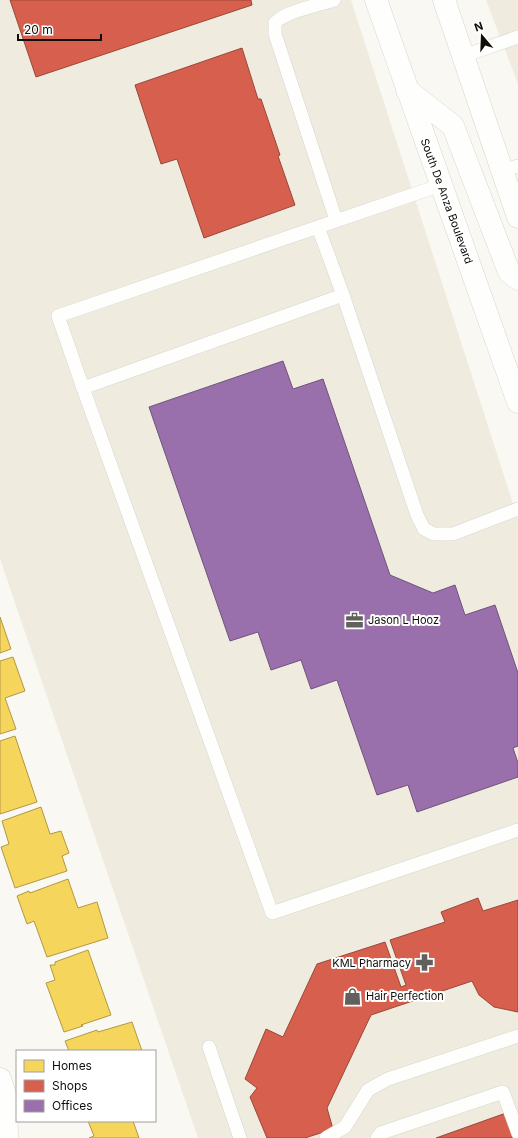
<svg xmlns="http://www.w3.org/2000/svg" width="518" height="1138" font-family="Inter,sans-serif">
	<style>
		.built { fill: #efebdf }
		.homes { fill: #f6d55c; stroke: #b19944 }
		.shops { fill: #d6604d; stroke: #9a4739 }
		.offices { fill: #9970ab; stroke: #70537b }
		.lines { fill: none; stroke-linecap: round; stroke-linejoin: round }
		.lane-casing { stroke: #d6d5d1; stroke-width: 14 }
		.street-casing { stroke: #d6d5d1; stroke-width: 23 }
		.primary-casing { stroke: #d6d5d1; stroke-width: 23 }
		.lane { stroke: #fefefd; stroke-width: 13 }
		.street { stroke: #fefefd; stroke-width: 22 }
		.primary { stroke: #fefefd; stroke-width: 22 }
		.labels { text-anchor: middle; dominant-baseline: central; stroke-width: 4; stroke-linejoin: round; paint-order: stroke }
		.street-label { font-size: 11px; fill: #0f0e0b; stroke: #fff }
		.poi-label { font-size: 11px; fill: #0f0e0b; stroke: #fff; text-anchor: start }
	</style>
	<rect width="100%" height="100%" fill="#f9f8f2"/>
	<g class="built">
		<polygon points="0,0 351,0 518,519 518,1138 198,1138 0,559"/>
		<polygon points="486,0 518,0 518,84"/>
	</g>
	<g class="homes">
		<polygon points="0,617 11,649 0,653"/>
		<polygon points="13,657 25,691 5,698 16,729 0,734 0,661"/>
		<polygon points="15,736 37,802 0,814 0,741"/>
		<polygon points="41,807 50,834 61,831 69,853 62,856 67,871 15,888 1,847 9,844 2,821"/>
		<polygon points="68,879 78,908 97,902 108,938 47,957 34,921 27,924 17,896 29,891 30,893"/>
		<polygon points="88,950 111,1015 81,1025 83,1026 64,1032 46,983 55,980 50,965 55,965 55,962"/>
		<polygon points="132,1022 142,1051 69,1051 65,1041 97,1030 98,1032"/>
		<polygon points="88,1121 133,1121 139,1138 89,1138 94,1136"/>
	</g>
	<g class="shops">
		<polygon points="10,0 251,0 252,5 36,77"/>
		<polygon points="242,48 258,99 261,99 280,155 278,156 295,205 204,238 177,159 161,164 135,85"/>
		<polygon points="478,898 483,911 518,900 518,1012 494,1007 479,995 472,981 371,1015 327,1108 333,1129 305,1138 267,1138 250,1097 257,1088 245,1079 266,1029 283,1037 317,964 385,942 401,987 406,985 390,940 445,922 441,912"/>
		<polygon points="506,1113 515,1138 436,1138"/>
	</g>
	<polygon class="offices" points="283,361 293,389 323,379 390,575 433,593 455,585 465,615 495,605 518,673 518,746 513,748 518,763 518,777 417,812 408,785 377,795 337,680 311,689 301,660 271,670 258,632 230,641 149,407"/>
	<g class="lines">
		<defs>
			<g id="lane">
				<path d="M334 0C319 5 286 11 275 23V34L336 220"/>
				<polyline points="463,56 518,37"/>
				<polyline points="502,171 518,166"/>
				<polyline points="318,227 343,295"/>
				<polyline points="83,388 58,316 441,185"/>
				<polyline points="518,509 453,534 434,534 424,529 417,515 343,295 83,388 272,913 518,830"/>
				<polyline points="209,1047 240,1138"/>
				<polyline points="326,1138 345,1127 368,1090 388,1079 518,1036"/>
				<polyline points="377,1138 381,1133 503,1092 518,1133"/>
			</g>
			<polyline id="street" points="0,1079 6,1098 7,1138"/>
			<g id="primary">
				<polyline points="376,0 518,402"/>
				<polyline points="444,0 518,217"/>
				<polyline points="407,90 453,126 509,272 518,279"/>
			</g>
		</defs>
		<use href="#lane" class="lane-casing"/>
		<use href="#street" class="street-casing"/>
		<use href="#primary" class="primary-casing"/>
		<use href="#lane" class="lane"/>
		<use href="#street" class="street"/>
		<use href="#primary" class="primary"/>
	</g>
	<defs>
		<symbol id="office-bare" viewBox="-9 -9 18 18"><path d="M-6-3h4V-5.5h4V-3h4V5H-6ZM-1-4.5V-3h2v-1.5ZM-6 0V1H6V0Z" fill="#61605c" stroke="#fff" stroke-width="2.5" paint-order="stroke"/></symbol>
		<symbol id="pharmacy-bare" viewBox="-9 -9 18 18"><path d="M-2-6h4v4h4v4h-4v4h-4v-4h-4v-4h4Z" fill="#61605c" stroke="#fff" stroke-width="2.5" paint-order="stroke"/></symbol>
		<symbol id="shop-bare" viewBox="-9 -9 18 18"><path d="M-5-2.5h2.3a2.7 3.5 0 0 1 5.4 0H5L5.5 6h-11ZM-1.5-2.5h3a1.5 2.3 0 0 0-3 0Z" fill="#61605c" stroke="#fff" stroke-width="2.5" paint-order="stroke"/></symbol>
	</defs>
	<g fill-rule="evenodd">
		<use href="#office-bare" x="342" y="608" width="25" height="25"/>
		<use href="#pharmacy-bare" x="412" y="950" width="25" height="25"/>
		<use href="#shop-bare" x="340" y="984" width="25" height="25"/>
	</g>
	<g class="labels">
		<g class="street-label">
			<text transform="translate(447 201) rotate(70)">South De Anza Boulevard</text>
		</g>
		<g class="poi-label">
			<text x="368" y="620">Jason L Hooz</text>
			<text x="411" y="963" text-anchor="end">KML Pharmacy</text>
			<text x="366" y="996">Hair Perfection</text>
		</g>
	</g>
	<rect x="16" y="1050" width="140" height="72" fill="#ffffff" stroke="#9f9f9d"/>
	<rect x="24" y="1060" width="20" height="12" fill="#f6d55c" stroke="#9f9f9d"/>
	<text x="52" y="1070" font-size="12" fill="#0f0e0b">Homes</text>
	<rect x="24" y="1080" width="20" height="12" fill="#d6604d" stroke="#9f9f9d"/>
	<text x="52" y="1090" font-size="12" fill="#0f0e0b">Shops</text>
	<rect x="24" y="1100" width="20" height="12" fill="#9970ab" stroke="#9f9f9d"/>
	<text x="52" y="1110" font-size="12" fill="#0f0e0b">Offices</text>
	<g transform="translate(482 36) rotate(341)" stroke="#ffffff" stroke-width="3" paint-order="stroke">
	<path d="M0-3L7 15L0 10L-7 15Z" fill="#0f0e0b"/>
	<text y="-6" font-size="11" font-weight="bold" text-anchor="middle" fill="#0f0e0b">N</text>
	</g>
	<path d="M18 34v6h83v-6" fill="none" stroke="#0f0e0b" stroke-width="2"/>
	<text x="24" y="34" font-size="12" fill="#0f0e0b" stroke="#ffffff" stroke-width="3" paint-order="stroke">20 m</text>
</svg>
